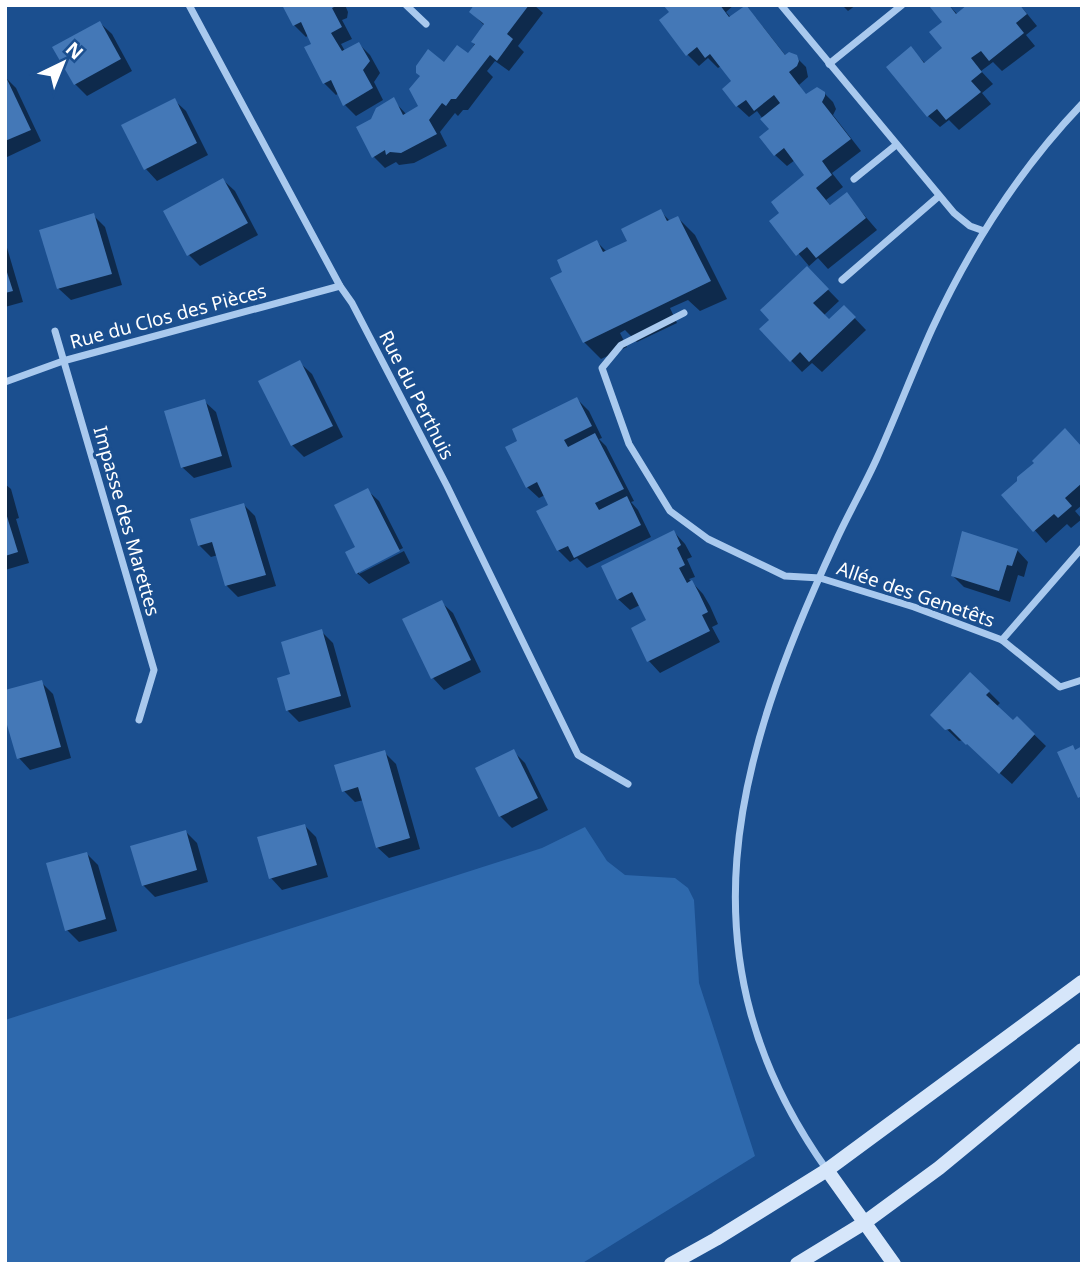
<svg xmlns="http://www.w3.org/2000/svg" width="1087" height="1269" font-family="'Noto Sans',sans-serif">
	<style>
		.green { fill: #2e69ad }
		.shadow { fill: #0007 }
		.building { fill: #4478b7 }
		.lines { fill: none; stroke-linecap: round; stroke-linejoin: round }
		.street { stroke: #a9c9ee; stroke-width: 7 }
		.secondary { stroke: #d6e6fa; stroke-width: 14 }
		.labels { text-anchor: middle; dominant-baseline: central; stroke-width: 6; stroke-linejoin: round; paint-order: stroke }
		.street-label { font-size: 19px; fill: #fff; stroke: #1b4f8f }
	</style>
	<rect width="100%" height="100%" fill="#1b4f8f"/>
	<polygon class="green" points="585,827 607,861 625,875 675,878 688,888 694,900 699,983 755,1156 581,1264 5,1264 5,1020 542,848"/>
	<g class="shadow">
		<polygon points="284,5 345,5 348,12 347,18 342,20 352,39 341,44 345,51 359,44 370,55 380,73 374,82 383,100 356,116 345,105 339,93 336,95 324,83 309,35 306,37 294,25"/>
		<polygon points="476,5 534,5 543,13 518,46 524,52 509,71 495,61 487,71 493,77 468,110 463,110 458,116 455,113 440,132 447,146 414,163 399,165 396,162 385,168 374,157 373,121 393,100 407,115 421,107 444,64 468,55 485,26 471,12"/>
		<polygon points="665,5 734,5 726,12 731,18 756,18 786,56 794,55 806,67 808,77 799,85 806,96 821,90 833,102 836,109 833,115 861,151 832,173 843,187 826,200 831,206 847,195 877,230 828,269 818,258 807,268 809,266 771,221 782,213 807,175 795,160 787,166 775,155 771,130 757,111 749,117 737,106 734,82 721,66 718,68 708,58 699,66 687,54 671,12"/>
		<polygon points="842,5 856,5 848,11"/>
		<polygon points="949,5 958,15 970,5 1020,5 1037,26 1026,35 1035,46 1002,71 993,62 981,71 993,84 982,93 991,104 959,130 949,120 940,127 928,116 911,49 926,64 945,48 945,22"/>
		<polygon points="100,23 112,34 132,71 87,96 75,84"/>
		<polygon points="5,77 16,88 41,141 5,158"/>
		<polygon points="174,100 186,111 208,155 157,181 146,169 123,126"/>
		<polygon points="223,180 235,191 258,235 200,266 189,255"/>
		<polygon points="660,211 670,221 678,218 695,235 727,299 700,311 688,300 670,308 677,323 637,342 625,330 620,333 627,347 601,359 584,342 553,279 565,273 597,242 607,252 629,242"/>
		<polygon points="93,215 105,227 122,285 71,300 59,289 42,231"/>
		<polygon points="5,241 23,302 5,307"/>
		<polygon points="807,268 839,301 824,315 829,321 844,307 866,330 822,372 812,363 802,372 761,329 771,320"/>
		<polygon points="300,363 312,374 343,437 304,457 292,445"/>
		<polygon points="577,399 589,411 602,438 599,439 606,446 634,501 631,502 638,510 651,537 587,568 577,558 570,562 558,550 551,506 545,495 539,498 527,487"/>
		<polygon points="204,401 216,412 232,467 194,478 182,467"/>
		<polygon points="1082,448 1082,505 1075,511 1082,519 1071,528 1067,524 1046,543 1004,495"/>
		<polygon points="5,484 11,489 19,518 16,519 29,563 5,570"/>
		<polygon points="367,490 379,501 403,548 359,570 359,574 404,551 410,563 369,584 357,573 358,548"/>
		<polygon points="244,505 255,516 276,586 238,597 227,586 218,555 211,557 199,545"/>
		<polygon points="674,532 685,544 692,557 687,559 695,577 689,579 703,594 710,606 718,624 712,627 720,642 660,673 649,661 633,629 648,621 640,605 630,610 618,599"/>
		<polygon points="1017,550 1028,562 1024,577 1018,575 1010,602 964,587 953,576"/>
		<polygon points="441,602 453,613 481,672 444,690 433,678 404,620"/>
		<polygon points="321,631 333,643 351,707 299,722 288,711 279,679 292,676"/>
		<polygon points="41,682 53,694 71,758 30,770 19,758"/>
		<polygon points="989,692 1000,703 996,707 1013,722 1017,718 1046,746 1012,784 963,740 959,741 932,715"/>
		<polygon points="513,751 525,763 548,810 512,828 500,816"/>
		<polygon points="384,752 396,764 420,849 389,858 377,847 364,800 355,802 344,791"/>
		<polygon points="305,826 316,837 328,877 282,890 271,878"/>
		<polygon points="186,832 197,843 208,882 155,897 143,885"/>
		<polygon points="87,854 98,865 117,931 79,942 67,930"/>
	</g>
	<g class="building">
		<polygon points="282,5 338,5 332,8 342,27 331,33 342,51 359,42 370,61 363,70 373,88 343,106 331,80 323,84 304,47 311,44 301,22 293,26"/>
		<polygon points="474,5 529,5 507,34 513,39 497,61 490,55 456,99 451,99 446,106 442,103 429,120 437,134 401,153 390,152 386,155 385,150 372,158 356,127 371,119 376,108 394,97 403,115 418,106 409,89 420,76 416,73 416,66 428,49 444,62 457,45 468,53 475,44 471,42 484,24 469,12"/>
		<polygon points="663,5 720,5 729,17 746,5 785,55 789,52 797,55 799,61 797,66 789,72 806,94 817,87 825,92 825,96 822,102 851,139 822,161 832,175 816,188 830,205 847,192 866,218 816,258 807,247 796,256 769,221 779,213 771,202 804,175 784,148 774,156 759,137 769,129 760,119 780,103 774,95 754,111 746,100 736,107 722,89 731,81 710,54 705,58 697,47 686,56 659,20 669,12"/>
		<polygon points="932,5 949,5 956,14 967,5 1020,5 1027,14 1016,23 1024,33 989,61 981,51 971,58 982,72 971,81 981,92 946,120 937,109 927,117 886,67 911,46 924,63 942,48 929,32 942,22 930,7"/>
		<polygon points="100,21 121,59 74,85 52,47"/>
		<polygon points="5,75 31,130 5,141"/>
		<polygon points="175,98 197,143 144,170 121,125"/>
		<polygon points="223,178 248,223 187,256 163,211"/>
		<polygon points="661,209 667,221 678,216 711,281 583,343 550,278 562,272 557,260 597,240 603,252 627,241 621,229"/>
		<polygon points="94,213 112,274 57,289 39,230"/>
		<polygon points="5,266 13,291 5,293"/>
		<polygon points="807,266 829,289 813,303 829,319 844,305 856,317 809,362 800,352 790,362 759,329 769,320 760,310"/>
		<polygon points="300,360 333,426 291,446 258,381"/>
		<polygon points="577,397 592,426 564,440 568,447 595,433 624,489 595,503 599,510 627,496 641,525 574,558 568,546 557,551 536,511 548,505 537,482 526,488 505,447 517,441 512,429"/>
		<polygon points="205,399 222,456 181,468 164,411"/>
		<polygon points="1065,428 1082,447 1082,483 1065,498 1072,506 1058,518 1054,514 1033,532 1001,495 1017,481 1017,477 1034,463 1032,461"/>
		<polygon points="368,488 400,551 356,574 345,552 355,547 334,505"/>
		<polygon points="244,503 266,575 225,586 212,542 198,546 190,519"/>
		<polygon points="5,510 18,552 5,556"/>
		<polygon points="674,530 681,545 677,548 685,565 679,568 687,583 692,580 699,593 708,612 702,615 710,631 647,662 631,628 646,620 632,592 617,600 601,566"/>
		<polygon points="962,531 1018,549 1012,566 1007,565 999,591 951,576"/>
		<polygon points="442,600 471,660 431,679 402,619"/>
		<polygon points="322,629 341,696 286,711 277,678 290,674 281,642"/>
		<polygon points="970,672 990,691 986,695 1013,720 1017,716 1035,734 999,774 967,744 966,745 950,729 945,730 930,715"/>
		<polygon points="42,680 61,747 17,759 5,718 5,690"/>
		<polygon points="1073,745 1075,750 1082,746 1082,796 1078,798 1057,752"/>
		<polygon points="514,749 538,798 499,817 475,768"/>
		<polygon points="385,750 410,838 376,848 358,787 342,792 334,765"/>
		<polygon points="305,824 317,865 269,879 257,837"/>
		<polygon points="186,830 197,870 142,886 130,846"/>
		<polygon points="87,852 106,919 65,931 46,863"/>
	</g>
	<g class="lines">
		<g class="street">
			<polyline points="189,5 340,286 352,303 447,486 578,755 628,784"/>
			<polyline points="406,5 426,24"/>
			<polyline points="781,5 954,213 970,226 984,231"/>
			<polyline points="829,64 902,5"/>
			<polyline points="854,179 896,145"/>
			<polyline points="842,280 939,196"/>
			<polyline points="684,313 621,345 602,368 629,444 670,511 708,539 785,576 820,578 914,607 1002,640 1060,687 1082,680"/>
			<polyline points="55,331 154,670 139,720"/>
			<polyline points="5,382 63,361 340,286"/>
			<polyline points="1002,640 1082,548"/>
			<path d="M827 1170C677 959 734 760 835 543 848 514 864 487 877 458 896 416 913 371 932 329 970 247 1020 169 1082 104"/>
		</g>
		<g class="secondary">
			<polyline points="827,1170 894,1264"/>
			<polyline points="671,1264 716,1239 827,1170 1082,982"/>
			<polyline points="797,1264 864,1223 939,1168 1082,1050"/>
		</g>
	</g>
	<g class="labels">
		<g class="street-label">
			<text transform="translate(168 316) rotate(-15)">Rue du Clos des Pièces</text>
			<text transform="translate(417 395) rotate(63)">Rue du Perthuis</text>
			<text transform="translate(127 521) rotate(74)">Impasse des Marettes</text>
			<text transform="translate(916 594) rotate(19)">Allée des Genetêts</text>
		</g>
	</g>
	<rect width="1087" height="1269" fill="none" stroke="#ffffff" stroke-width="14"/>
	<g transform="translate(63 63) rotate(43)" stroke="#1b4f8f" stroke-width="5" paint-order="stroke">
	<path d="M0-5L12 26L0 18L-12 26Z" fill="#ffffff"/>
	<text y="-10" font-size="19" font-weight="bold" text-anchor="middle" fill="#ffffff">N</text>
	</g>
</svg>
